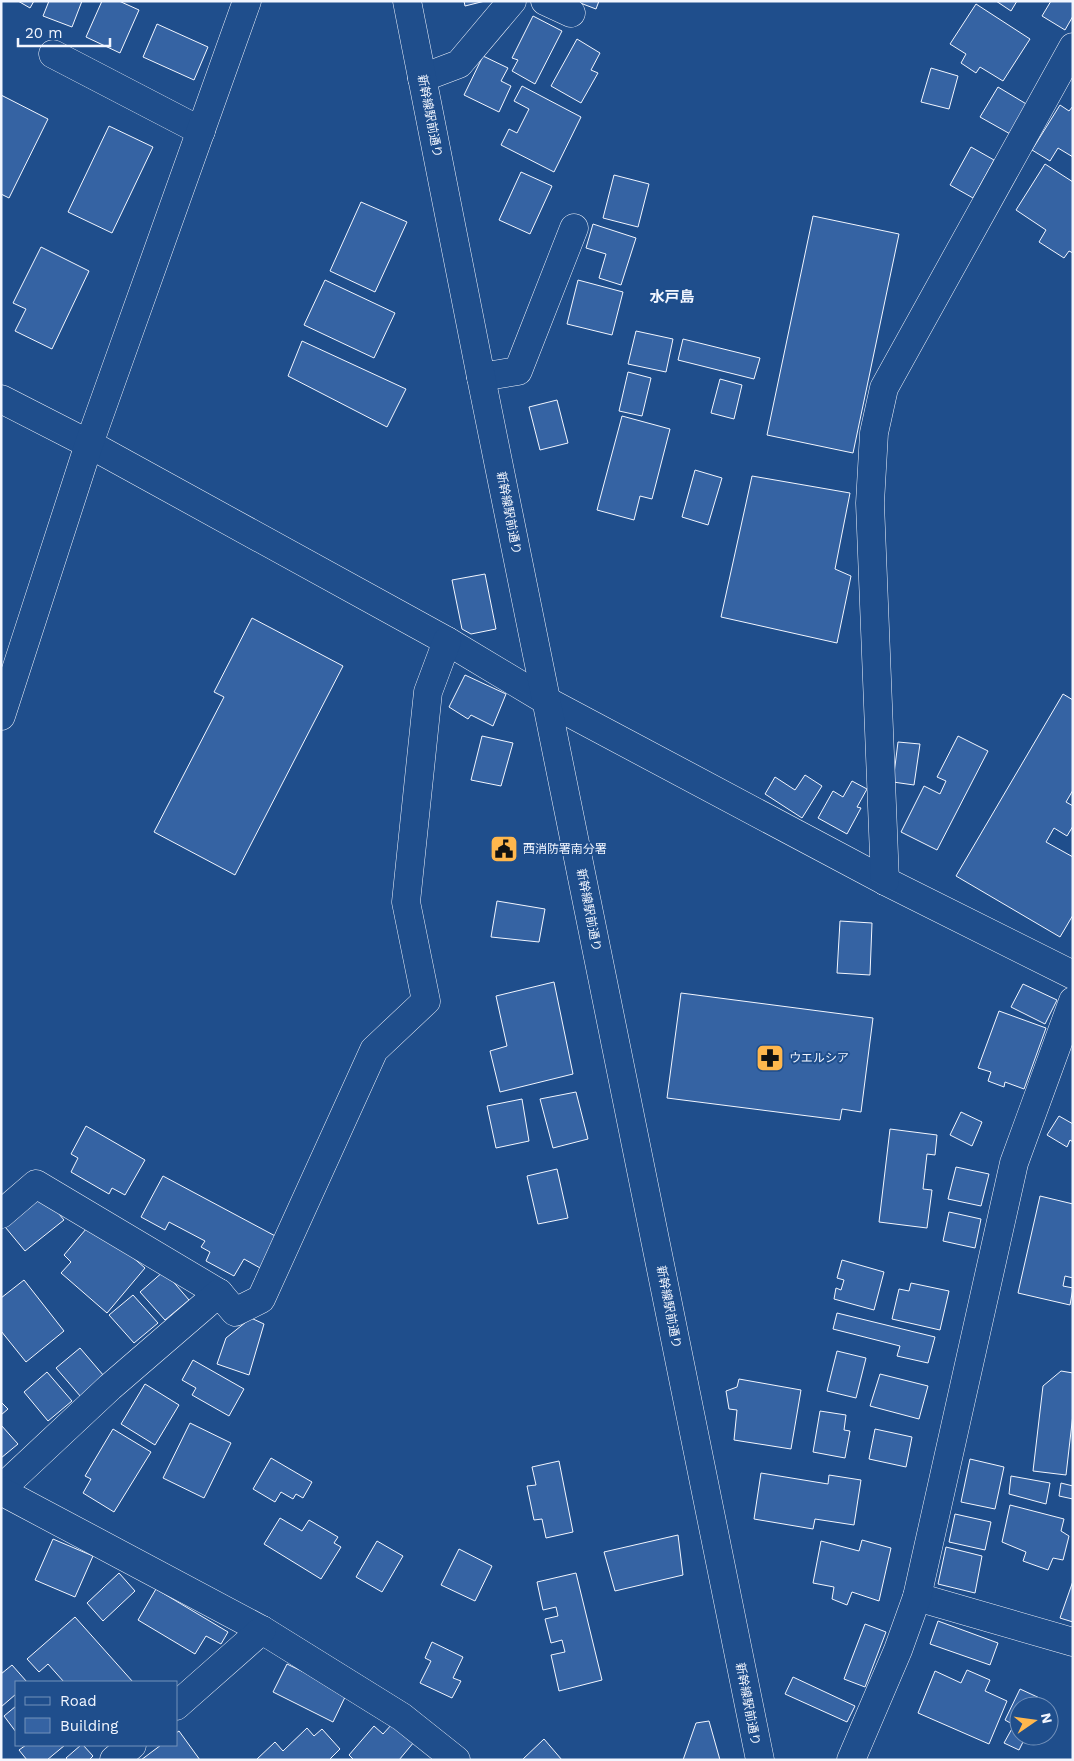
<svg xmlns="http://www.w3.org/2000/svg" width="1074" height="1761" font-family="'Work Sans','Noto Sans JP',sans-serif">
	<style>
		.building { fill: #3563a3; stroke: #f2f6ff }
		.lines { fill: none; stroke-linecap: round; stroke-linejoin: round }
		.minor-casing { stroke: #f2f6ff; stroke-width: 29 }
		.tertiary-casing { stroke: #f2f6ff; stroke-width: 29 }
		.minor { stroke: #1f4e8c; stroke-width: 28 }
		.tertiary { stroke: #1f4e8c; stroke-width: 28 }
		.labels { text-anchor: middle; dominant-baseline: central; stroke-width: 4; stroke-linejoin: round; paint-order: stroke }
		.street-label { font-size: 12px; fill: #f2f6ff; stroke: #1f4e8c }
		.poi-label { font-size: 12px; fill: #f2f6ff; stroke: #1f4e8c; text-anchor: start }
		.quarter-label { font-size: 15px; font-weight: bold; fill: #f2f6ff; stroke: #1f4e8c }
	</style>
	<rect width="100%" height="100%" fill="#1f4e8c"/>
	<g class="building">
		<polygon points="18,1 34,1 30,8"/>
		<polygon points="49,1 82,1 72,27 43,16"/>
		<polygon points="102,1 119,1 139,10 120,53 86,37"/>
		<polygon points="464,1 485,1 465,6"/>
		<polygon points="575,1 599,1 596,9"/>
		<polygon points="996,1 1017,1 1011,11"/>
		<polygon points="1051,1 1073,1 1073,16 1065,30 1042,16"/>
		<polygon points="976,4 1030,39 1003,81 980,67 976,73 961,63 966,54 950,44"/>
		<polygon points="533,16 562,31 535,84 512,71 518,60 512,58"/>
		<polygon points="157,24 208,47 194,80 143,57"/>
		<polygon points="577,39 600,53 591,70 598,73 581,103 551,86"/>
		<polygon points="483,56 508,68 501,81 511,86 499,112 464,95"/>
		<polygon points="931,68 958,76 949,109 921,102"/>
		<polygon points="522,86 581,117 554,172 501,145 509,129 517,133 529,109 514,101"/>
		<polygon points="998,87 1028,105 1012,135 980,117"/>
		<polygon points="1,95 48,119 9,198 1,194"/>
		<polygon points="1060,105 1069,111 1073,106 1073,157 1058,148 1050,161 1032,150"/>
		<polygon points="109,126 153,147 112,233 68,212"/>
		<polygon points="971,147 994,160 973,198 950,185"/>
		<polygon points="1045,164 1073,182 1073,253 1069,251 1064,258 1039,242 1046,230 1016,210"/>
		<polygon points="521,172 552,186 530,234 499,220"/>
		<polygon points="614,175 649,184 638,227 603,218"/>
		<polygon points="361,202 407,222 375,292 330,271"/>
		<polygon points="813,216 899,234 853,453 767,435"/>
		<polygon points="593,224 636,238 621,285 599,278 606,254 586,248"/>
		<polygon points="41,247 89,271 52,349 15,331 26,309 13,303"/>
		<polygon points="325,280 395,313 374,358 304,325"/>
		<polygon points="578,280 623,292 612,335 567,324"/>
		<polygon points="636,331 673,339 666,372 628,364"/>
		<polygon points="683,339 760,358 754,379 678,360"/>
		<polygon points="302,341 406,389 387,427 288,376"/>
		<polygon points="628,372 651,378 642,416 619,411"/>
		<polygon points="720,379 742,385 734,419 711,413"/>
		<polygon points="557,400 568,443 540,450 529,407"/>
		<polygon points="622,416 670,429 652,499 640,496 634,520 597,510"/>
		<polygon points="695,470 722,478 708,525 682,517"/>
		<polygon points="752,476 850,493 835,569 851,576 837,643 721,617"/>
		<polygon points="485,574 496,629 471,634 462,629 452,580"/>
		<polygon points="252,618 343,666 235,875 154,832 224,697 214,692"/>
		<polygon points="465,675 506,694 493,726 471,715 468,719 449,707"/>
		<polygon points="1063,694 1073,700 1073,790 1066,802 1073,806 1073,826 1067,836 1054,828 1046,842 1073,857 1073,915 1060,937 956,876"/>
		<polygon points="482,736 513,743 501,786 471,780"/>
		<polygon points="958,736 988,751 937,850 901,832 924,786 940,794 946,781 937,777"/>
		<polygon points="898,742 920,744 914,785 893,782"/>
		<polygon points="805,775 822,786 802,818 765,794 775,777 795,790"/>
		<polygon points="852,781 867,789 857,807 861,808 847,834 818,818 833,791 843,797"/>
		<polygon points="497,901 545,909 539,942 491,937"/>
		<polygon points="840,921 872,923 870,975 837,973"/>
		<polygon points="554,982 573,1074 500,1092 490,1051 507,1046 496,996"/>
		<polygon points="1023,984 1057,1000 1045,1024 1011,1007"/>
		<polygon points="681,993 873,1018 861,1112 842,1109 840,1120 667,1098"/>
		<polygon points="999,1011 1046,1028 1024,1089 1005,1082 1004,1087 988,1081 991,1072 978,1068"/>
		<polygon points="576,1092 588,1139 553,1148 540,1099"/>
		<polygon points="522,1099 529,1141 496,1148 487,1106"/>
		<polygon points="961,1112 982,1122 972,1146 950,1135"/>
		<polygon points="1059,1116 1073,1124 1073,1142 1070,1140 1067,1147 1047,1135"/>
		<polygon points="86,1126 145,1160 125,1195 112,1188 109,1194 71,1172 78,1158 71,1154"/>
		<polygon points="890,1129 937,1135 935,1155 927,1154 923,1189 932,1190 927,1228 879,1222"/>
		<polygon points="956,1167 989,1174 981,1206 948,1199"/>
		<polygon points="557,1169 568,1218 538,1224 527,1176"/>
		<polygon points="163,1176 279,1238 262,1269 244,1259 234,1276 206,1261 210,1252 201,1247 205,1241 169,1222 165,1230 141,1217"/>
		<polygon points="39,1190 64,1220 25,1251 1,1222"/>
		<polygon points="1040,1196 1073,1204 1073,1278 1065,1276 1063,1286 1073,1288 1070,1305 1018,1293"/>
		<polygon points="949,1212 981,1219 975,1248 943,1241"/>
		<polygon points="92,1222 145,1268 107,1313 61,1273 71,1262 64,1255"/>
		<polygon points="842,1260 884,1272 874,1310 834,1299 836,1288 841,1290 844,1280 837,1278"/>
		<polygon points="164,1271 189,1300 165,1320 140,1292"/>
		<polygon points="24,1280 64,1331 26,1362 1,1331 1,1298"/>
		<polygon points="911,1283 949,1291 940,1330 892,1319 899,1289 909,1291"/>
		<polygon points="133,1295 158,1323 134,1343 109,1315"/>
		<polygon points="837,1313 935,1337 928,1363 897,1356 900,1346 833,1329"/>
		<polygon points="251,1318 264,1324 249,1375 217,1364 226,1338"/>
		<polygon points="80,1348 104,1376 81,1397 56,1368"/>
		<polygon points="837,1351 866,1358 856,1398 827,1391"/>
		<polygon points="193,1360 244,1389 229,1416 192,1395 196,1388 182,1380"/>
		<polygon points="1061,1371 1073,1373 1073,1414 1066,1475 1033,1471 1043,1386"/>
		<polygon points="47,1372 72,1401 48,1421 24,1392"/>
		<polygon points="880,1374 928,1386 919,1419 870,1406"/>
		<polygon points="739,1379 801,1390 791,1449 734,1440 737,1410 729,1409 726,1391 737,1387"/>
		<polygon points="145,1384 179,1405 155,1445 121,1424"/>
		<polygon points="1,1402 8,1409 1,1415"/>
		<polygon points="820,1411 846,1415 844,1430 850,1431 845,1458 813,1452"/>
		<polygon points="190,1423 231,1443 204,1498 163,1478"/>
		<polygon points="1,1425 18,1444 1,1458"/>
		<polygon points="113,1429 151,1452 114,1512 83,1493 91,1479 85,1476"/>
		<polygon points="875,1429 912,1437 906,1467 869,1459"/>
		<polygon points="271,1458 312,1482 303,1498 296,1494 293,1499 281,1492 275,1502 253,1489"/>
		<polygon points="970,1459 1004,1467 995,1509 961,1502"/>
		<polygon points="559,1461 573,1532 546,1538 542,1519 534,1520 527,1486 536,1485 532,1467"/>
		<polygon points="761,1473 828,1484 829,1475 861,1480 854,1525 815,1519 813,1529 754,1519"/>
		<polygon points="1011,1476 1050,1483 1046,1504 1009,1494"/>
		<polygon points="1061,1483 1073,1486 1073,1499 1059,1496"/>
		<polygon points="1010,1505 1064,1519 1061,1531 1069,1536 1063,1560 1053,1558 1048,1570 1023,1561 1026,1552 1002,1542"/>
		<polygon points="955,1514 991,1522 985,1550 949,1542"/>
		<polygon points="280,1518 302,1531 309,1520 338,1537 334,1543 341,1547 321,1579 264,1544"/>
		<polygon points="678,1535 683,1575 615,1591 604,1552"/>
		<polygon points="53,1539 93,1556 75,1597 35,1580"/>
		<polygon points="862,1540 891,1548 879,1601 852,1592 847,1605 832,1599 834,1587 813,1583 821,1541 859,1551"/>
		<polygon points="377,1541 403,1556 382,1592 356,1577"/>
		<polygon points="946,1547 982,1556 975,1593 938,1584"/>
		<polygon points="459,1549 492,1566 475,1601 441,1585"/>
		<polygon points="119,1573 135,1591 103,1621 87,1603"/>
		<polygon points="576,1573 602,1680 559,1691 551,1655 565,1652 562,1640 551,1643 545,1619 558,1616 556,1607 543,1610 537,1582"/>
		<polygon points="1073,1581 1073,1622 1060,1618"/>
		<polygon points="156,1589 228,1632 221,1644 206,1636 195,1654 138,1620"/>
		<polygon points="75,1617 133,1682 64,1682 48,1664 39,1672 27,1659"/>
		<polygon points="938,1621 998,1643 990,1665 930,1644"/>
		<polygon points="865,1624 886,1632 865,1687 844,1679"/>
		<polygon points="432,1642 463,1657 453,1678 461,1681 452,1698 420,1683 431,1661 425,1658"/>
		<polygon points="287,1664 347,1693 333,1722 273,1692"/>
		<polygon points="12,1665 27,1682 16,1682 16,1694 1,1707 1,1674"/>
		<polygon points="967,1670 990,1680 985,1691 1007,1701 989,1744 918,1713 935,1671 961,1683"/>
		<polygon points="793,1677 855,1706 847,1722 785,1694"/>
		<polygon points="1020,1689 1044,1700 1041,1706 1019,1706 1019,1736 1026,1736 1019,1750 1004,1743 1014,1725 1005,1720"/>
		<polygon points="16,1706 16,1732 4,1716"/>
		<polygon points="709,1721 720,1760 683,1760 696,1723"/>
		<polygon points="393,1723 414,1742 399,1760 354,1760 349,1755 374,1726 383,1734"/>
		<polygon points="307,1728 314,1736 322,1729 340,1749 329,1760 256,1760 275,1742 283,1751"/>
		<polygon points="179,1731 200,1760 141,1760 161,1745 176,1745 176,1733"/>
		<polygon points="544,1739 562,1760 522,1760"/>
		<polygon points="26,1745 65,1745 47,1760 27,1760 19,1750"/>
		<polygon points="81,1745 83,1745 93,1756 89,1760 68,1760 66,1758"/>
	</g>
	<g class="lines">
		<defs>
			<g id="minor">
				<polyline points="545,1 571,13"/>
				<polyline points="53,54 201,131"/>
				<polyline points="422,78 459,64 512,1"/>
				<polyline points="481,377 518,371 574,228"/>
				<polyline points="1,399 89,444 447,641 547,701 885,881 1073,975"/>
				<polyline points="1,716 89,444 247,1"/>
				<polyline points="885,881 870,503 874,433 884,388 1073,47"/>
				<polyline points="1,1214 36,1184 219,1293"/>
				<polyline points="1,1489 110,1387 219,1293 235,1312 261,1299 374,1050 426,1001 406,902 428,692 447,641"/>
				<polyline points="1,1491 262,1630 402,1717 456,1760"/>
				<polyline points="917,1597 1073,1642"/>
				<polyline points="176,1706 262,1630"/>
				<polyline points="114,1760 132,1745"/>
				<polyline points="851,1760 898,1650 917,1597 1014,1163 1073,1001"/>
			</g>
			<polyline id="tertiary" points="407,1 481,377 760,1760"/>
		</defs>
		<use href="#minor" class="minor-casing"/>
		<use href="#tertiary" class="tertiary-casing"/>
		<use href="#minor" class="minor"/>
		<use href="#tertiary" class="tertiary"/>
	</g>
	<defs>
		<symbol id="civic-square" viewBox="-11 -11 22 22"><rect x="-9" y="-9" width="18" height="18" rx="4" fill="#ffb74d" stroke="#1f4e8c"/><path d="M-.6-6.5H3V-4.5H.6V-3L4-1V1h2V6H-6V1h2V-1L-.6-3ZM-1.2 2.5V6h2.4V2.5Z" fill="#111"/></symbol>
		<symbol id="pharmacy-square" viewBox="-11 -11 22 22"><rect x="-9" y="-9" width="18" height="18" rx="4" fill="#ffb74d" stroke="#1f4e8c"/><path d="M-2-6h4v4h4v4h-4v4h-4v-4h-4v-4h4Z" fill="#111"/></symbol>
	</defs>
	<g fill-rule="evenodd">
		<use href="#civic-square" x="488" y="833" width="32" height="32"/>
		<use href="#pharmacy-square" x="754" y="1042" width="32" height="32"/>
	</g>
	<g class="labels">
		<g class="street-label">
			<text transform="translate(430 116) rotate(79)">新幹線駅前通り</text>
			<text transform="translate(509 513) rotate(79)">新幹線駅前通り</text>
			<text transform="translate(589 910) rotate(79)">新幹線駅前通り</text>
			<text transform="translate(669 1307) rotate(79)">新幹線駅前通り</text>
			<text transform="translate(748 1704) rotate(79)">新幹線駅前通り</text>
		</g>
		<g class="poi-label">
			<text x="523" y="849">西消防署南分署</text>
			<text x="789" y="1058">ウエルシア</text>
		</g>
		<g class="quarter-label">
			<text x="672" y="297">水戸島</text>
		</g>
	</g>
	<rect width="1074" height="1761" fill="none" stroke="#f2f6ff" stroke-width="5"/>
	<rect x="15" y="1681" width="162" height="65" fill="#1f4e8c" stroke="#7391ba"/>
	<rect x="25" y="1697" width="25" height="8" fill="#1f4e8c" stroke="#7391ba"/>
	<text x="60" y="1706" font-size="15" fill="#f2f6ff">Road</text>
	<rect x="25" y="1718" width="25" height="15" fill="#3563a3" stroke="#7391ba"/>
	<text x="60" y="1731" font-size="15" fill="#f2f6ff">Building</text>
	<g transform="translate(1034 1721) rotate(77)"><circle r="24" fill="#1f4e8c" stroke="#7391ba"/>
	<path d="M0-4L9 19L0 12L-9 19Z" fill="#ffb74d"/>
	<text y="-8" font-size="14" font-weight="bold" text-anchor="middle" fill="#f2f6ff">N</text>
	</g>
	<path d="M18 38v8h92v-8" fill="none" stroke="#f2f6ff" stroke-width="2.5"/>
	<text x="25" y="38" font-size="15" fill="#f2f6ff" stroke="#1f4e8c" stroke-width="4" paint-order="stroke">20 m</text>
</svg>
